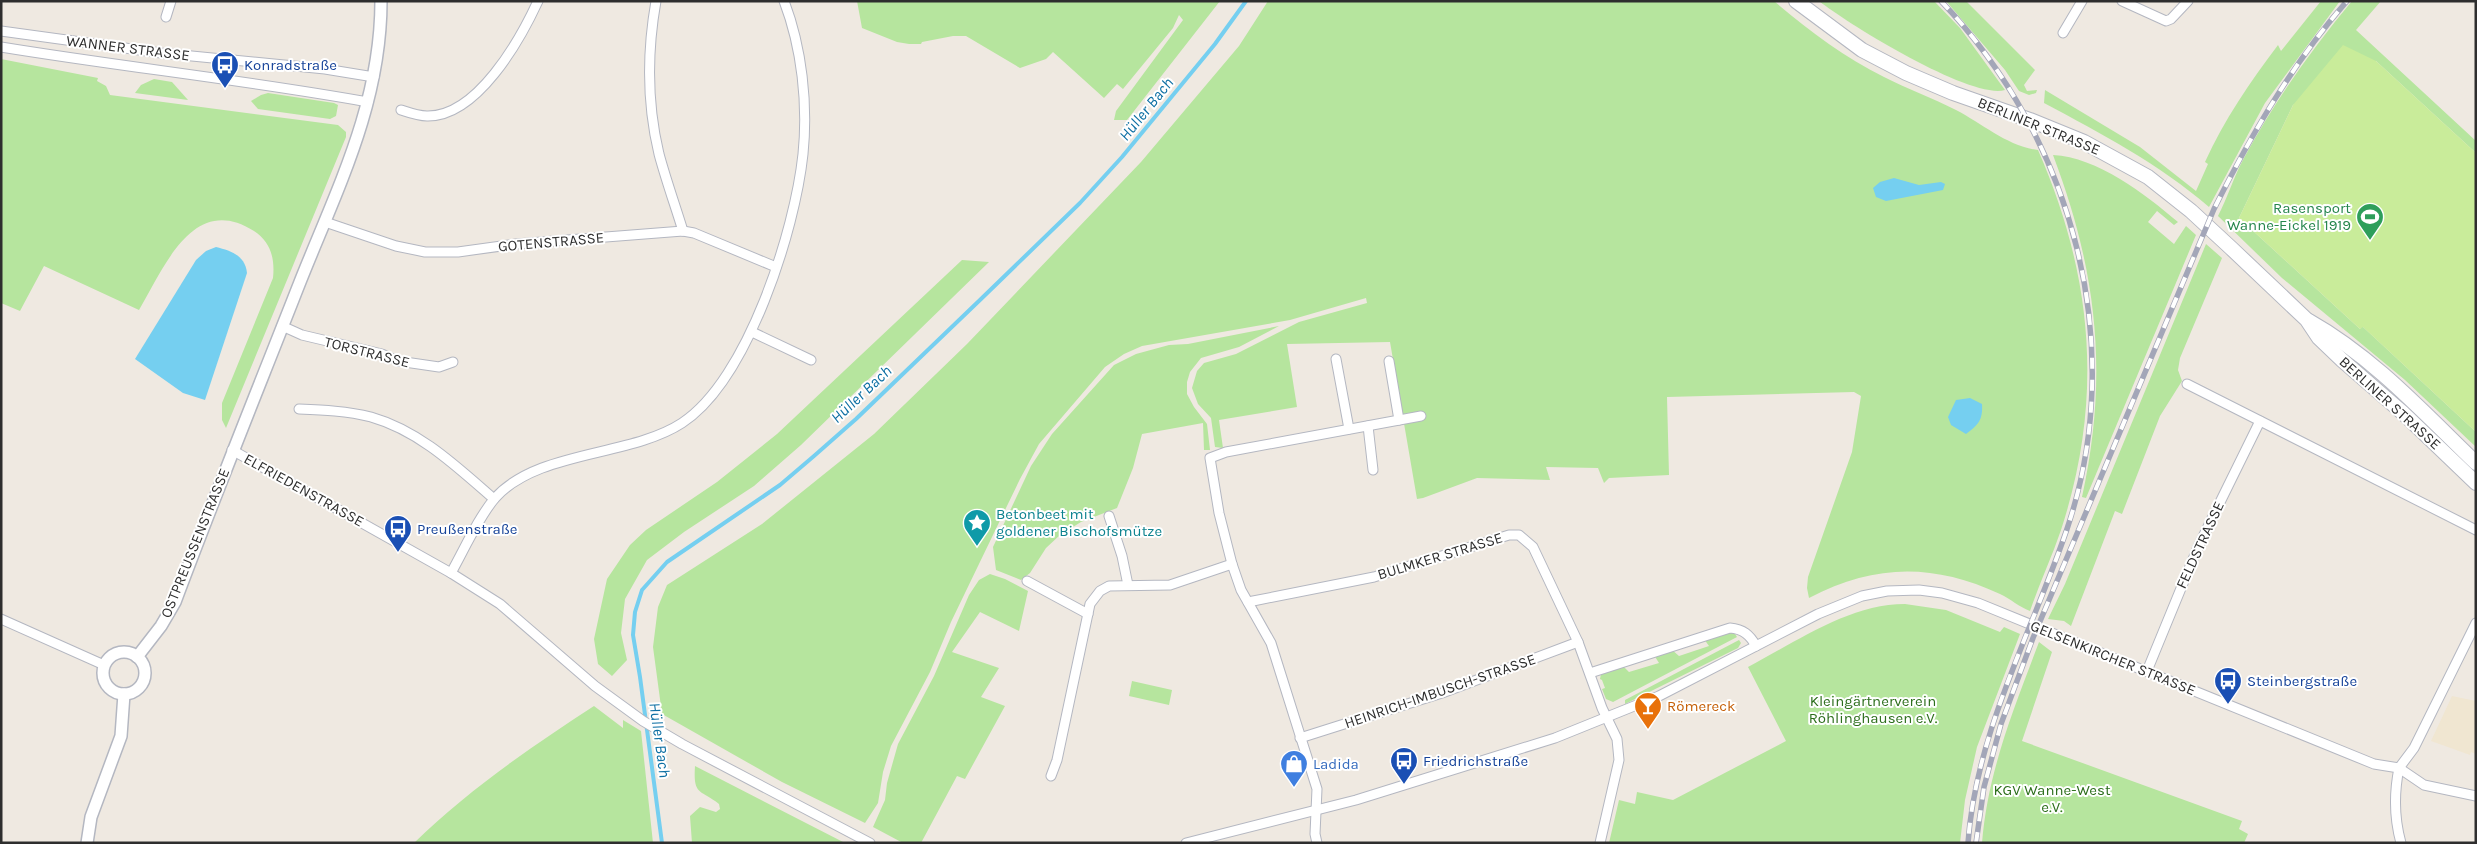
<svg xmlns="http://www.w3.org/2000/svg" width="2477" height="844" font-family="Karla,sans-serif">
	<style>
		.education { fill: #f0e6d1 }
		.green { fill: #b6e59e }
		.pitch { fill: #c9ec9a }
		.water { fill: #75cff0 }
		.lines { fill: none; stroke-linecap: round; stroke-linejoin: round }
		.stream { stroke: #75cff0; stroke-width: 4 }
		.minor-casing { stroke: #b4b7c1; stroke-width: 11 }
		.tertiary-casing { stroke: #b4b7c1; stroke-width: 14 }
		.secondary-casing { stroke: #b4b7c1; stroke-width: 16 }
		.minor { stroke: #fff; stroke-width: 9 }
		.tertiary { stroke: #fff; stroke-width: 11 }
		.secondary { stroke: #fff; stroke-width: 14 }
		.rail-casing { stroke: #a3a6b8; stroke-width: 5.5 }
		.rail { stroke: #fff; stroke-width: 4; stroke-dasharray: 11; stroke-linecap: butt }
		.labels { text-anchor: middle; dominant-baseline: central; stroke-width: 4; stroke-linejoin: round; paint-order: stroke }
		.street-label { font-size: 15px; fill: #2e2e2e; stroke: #fff }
		.transit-label { font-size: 15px; fill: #164399; stroke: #fff; text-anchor: start }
		.leisure-label { font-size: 15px; fill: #27864d; stroke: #fff; text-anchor: end }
		.culture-label { font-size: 15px; fill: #0d838f; stroke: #fff; text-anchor: start }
		.park-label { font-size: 15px; fill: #2c6e1b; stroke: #fff }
		.food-label { font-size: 15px; fill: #c56008; stroke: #fff; text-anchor: start }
		.shop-label { font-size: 15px; fill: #366cbe; stroke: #fff; text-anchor: start }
		.water-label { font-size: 16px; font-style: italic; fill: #0d6fa3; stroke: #fff }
	</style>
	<rect width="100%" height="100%" fill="#efe9e1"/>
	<polygon class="education" points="2452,696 2476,701 2476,754 2471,752 2470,755 2431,741"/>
	<g class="green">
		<polygon points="857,1 1220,1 1127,120 1114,120 1116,111 1183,20 1179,15 1173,28 1123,89 1117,84 1104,98 1053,52 1046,59 1020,68 966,36 953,36 922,42 921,44 909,44 897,42 862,28"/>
		<path d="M1268 1H1774C1808 30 1844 57 1884 77 1907 89 1933 98 1956 110 1983 124 2007 146 2038 150 2093 276 2104 398 2061 530 2052 557 2039 584 2030 611 2019 607 2011 599 2000 594 1932 563 1875 564 1809 598L1807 588 1808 577 1852 452 1861 396 1854 392 1667 397 1669 475 1609 478 1604 483 1598 468 1546 467 1550 480 1477 478 1423 498 1417 499 1390 342 1287 344 1297 407 1219 420 1223 448 1215 447 1211 418 1198 404 1192 388 1197 371 1204 363 1236 354 1299 322 1367 303 1366 298 1290 320 1142 346 1124 354 1105 367 1039 444 1020 479 951 622 930 672 891 746 883 772 878 803 865 823 782 782 662 714 653 647 658 607 667 585 762 524 874 434 967 344 1141 162 1239 46Z"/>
		<path d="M1819 1H1934L1960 28 2005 90C1971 100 1848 24 1819 1Z"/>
		<polygon points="1946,1 1966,1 2035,70 2024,85 2027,91 2037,90 2036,93 2029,95 2019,91 2005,70"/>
		<path d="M2321 1H2340L2265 103 2209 207C2159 164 2102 134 2044 103L2045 90 2140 147 2196 191 2208 164 2205 162C2224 120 2250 82 2278 45L2281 51Z"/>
		<path d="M2352 1H2381L2356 30 2476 141V153L2376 61 2293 105 2239 218 2360 329 2362 326 2476 432V447L2405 380 2282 278 2218 216C2227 199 2234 176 2244 158 2274 102 2311 50 2352 1Z"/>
		<path d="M1 59 98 78 97 81 106 86 110 95 338 125 346 132V137L226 428 222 420V403L273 278C275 259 271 242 254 231 193 192 164 268 139 310L44 266 20 311 1 303Z"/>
		<polygon points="154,79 172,82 188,100 135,93 141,85"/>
		<polygon points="268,93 334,103 338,105 336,116 330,119 258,109 251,101 261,95"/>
		<path d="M2053 155C2097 157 2145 194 2178 222L2174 225 2157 211 2148 222 2174 244 2186 226 2196 235 2086 498 2082 497C2109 374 2097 271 2053 155Z"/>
		<polygon points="2206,244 2222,258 2180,358 2178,370 2182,381 2160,416 2122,514 2115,511 2071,626 2064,621 2048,619 2065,584"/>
		<polygon points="962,260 989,262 801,445 754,486 684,532 647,560 625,599 621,633 627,660 612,676 598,664 594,639 607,579 630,545 646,530 717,482 777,434"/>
		<polygon points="1279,326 1239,347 1201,358 1190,372 1187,382 1187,394 1194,407 1207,424 1210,450 1204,450 1203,423 1142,434 1133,468 1117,508 1081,522 1060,535 1046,548 1030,573 1021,580 996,570 993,547 1031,466 1052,434 1114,365 1136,354 1169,345 1188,344"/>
		<polygon points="990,574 1005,579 1028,591 1019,631 980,612 952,652 999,668 981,697 1005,706 965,779 957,776 921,843 903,843 873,827 885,800 887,783 898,744 934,676 969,595 979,580"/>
		<path d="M1905 604 1946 610 2000 632 2004 627 2020 634 1977 747 1965 800 1960 843H1609L1619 800 1635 804 1637 792 1673 800 1786 741 1748 667C1796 642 1849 604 1905 604Z"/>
		<polygon points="1733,631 1737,637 1613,702 1606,699 1602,689 1605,688 1602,680 1600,679 1601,674 1622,665 1629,672 1659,663 1654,655 1671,649 1679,656 1709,646 1704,639"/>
		<polygon points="1739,640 1741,643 1738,648 1625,704 1625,700"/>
		<path d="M2039 642 2052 652 2022 741 2242 821 2239 829 2248 834 2244 843H1982C1988 770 2014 709 2039 642Z"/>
		<polygon points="1132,681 1172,690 1169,705 1129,696"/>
		<path d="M594 706 623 728V720L641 731 653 843H414C468 790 531 747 594 706Z"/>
		<path d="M695 766 845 843H692L690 816 700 807 716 812 720 809 719 804C700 789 693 796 695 766Z"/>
	</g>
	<polygon class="pitch" points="2343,45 2376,61 2476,153 2476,432 2363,327 2360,329 2239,218 2293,105"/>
	<g class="water">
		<polygon points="1894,178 1919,185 1941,182 1945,184 1943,190 1886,201 1876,197 1873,188 1880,182"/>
		<path d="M216 247C231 251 245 255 247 273L205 400 183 393 135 359 196 260 206 251Z"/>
		<path d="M1970 398 1982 404C1983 420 1978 425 1966 434L1951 425 1948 417 1956 400Z"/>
	</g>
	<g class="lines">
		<polyline class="stream" points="662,843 640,677 633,635 635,612 642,590 667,562 780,485 814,456 856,419 981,299 1080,203 1122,157 1215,44 1246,1"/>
		<defs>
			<g id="minor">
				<path d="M656 1C647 52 647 104 659 154 666 180 675 205 683 231"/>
				<polyline points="2122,1 2166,21 2171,19 2188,1"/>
				<polyline points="166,17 171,1"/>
				<polyline points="1,31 161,53 325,69 374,77"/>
				<polyline points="2063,33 2082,1"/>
				<path d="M1 47C123 67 246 80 368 102"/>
				<path d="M401 110C410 113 418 116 427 116 477 117 520 40 538 1"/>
				<polyline points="325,222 396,246 425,252 458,252 516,244 683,231 694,233 776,267"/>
				<polyline points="282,326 302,335 382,354 398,361 439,367 453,362"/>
				<polyline points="752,332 811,360"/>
				<polyline points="1336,359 1349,429"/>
				<polyline points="1389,361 1399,420"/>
				<polyline points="2187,384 2476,530"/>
				<path d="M299 409C323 410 347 411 371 417 420 431 457 467 494 499"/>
				<polyline points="1368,426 1373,470"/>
				<polyline points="232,450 451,573 500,604 595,686 643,721 682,744 870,843"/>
				<polyline points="1109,516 1122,556 1128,585"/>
				<path d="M451 573C464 550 478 518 495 498 538 450 630 457 682 423 748 380 795 230 803 154 808 104 802 48 784 1"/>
				<polyline points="1027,581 1088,614"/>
				<polyline points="1248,602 1374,577 1509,535 1519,535 1533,547 1578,642 1602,708 1617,739 1619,760 1600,843"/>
				<polyline points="1,619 104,665"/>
				<polyline points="2147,671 2198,547 2260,421"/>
				<path d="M1590 673 1730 628C1743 629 1750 635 1756 646"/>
				<polyline points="1300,738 1442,693 1578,642"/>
				<polyline points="2399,768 2414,748 2476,623"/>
				<path d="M2399 768C2394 793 2394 818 2401 843"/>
				<polyline points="1051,776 1057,760 1090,604 1100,591 1109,586 1170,585 1232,564"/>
				<polyline points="1186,843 1356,800 1555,738 1659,696 1818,614 1862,596 1887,591 1919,590 1942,593 1978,603 2374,764 2399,768 2424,785 2476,796"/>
				<polyline points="1317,843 1315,834 1317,789 1271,643 1241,590 1232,564 1219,513 1210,458 1226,452 1421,416"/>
			</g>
			<g id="tertiary">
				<circle cx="124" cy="673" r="21"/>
				<path d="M137 657 161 626 175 602C215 495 258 389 300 282 337 189 381 104 381 1"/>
				<polyline points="87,843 91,817 121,736 124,694"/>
			</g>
			<g id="secondary">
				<polyline points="1796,1 1862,50 1906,73 1953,93 2030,120 2084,142 2148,177 2191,211 2231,248 2307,320 2319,338 2342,360 2403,413 2476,483"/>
				<path d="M2309 321C2373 357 2424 413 2476 463"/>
			</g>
		</defs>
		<use href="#minor" class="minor-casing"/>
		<use href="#tertiary" class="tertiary-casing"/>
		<use href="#secondary" class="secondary-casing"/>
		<use href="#minor" class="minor"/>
		<use href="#tertiary" class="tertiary"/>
		<use href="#secondary" class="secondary"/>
		<defs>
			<g id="rail">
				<path d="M1941 1C2073 139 2129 345 2067 529 2032 632 1976 732 1968 843"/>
				<path d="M1976 843 1984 787 2001 724 2033 638 2214 209C2251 135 2292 64 2347 1"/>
			</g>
		</defs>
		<use href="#rail" class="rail-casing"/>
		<use href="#rail" class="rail"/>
	</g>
	<defs>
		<symbol id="bus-pin" viewBox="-11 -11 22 30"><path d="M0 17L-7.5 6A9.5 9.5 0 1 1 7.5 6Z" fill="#1a4fb4" stroke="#fff"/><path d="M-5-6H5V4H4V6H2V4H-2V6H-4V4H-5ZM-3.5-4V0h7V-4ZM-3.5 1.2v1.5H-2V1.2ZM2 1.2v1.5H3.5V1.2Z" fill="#fff"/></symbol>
		<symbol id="stadium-pin" viewBox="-11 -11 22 30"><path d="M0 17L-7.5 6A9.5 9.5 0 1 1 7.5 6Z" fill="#2e9e5b" stroke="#fff"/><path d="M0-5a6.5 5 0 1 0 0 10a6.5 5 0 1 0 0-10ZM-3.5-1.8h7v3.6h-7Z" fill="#fff"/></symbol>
		<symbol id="sight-pin" viewBox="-11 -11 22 30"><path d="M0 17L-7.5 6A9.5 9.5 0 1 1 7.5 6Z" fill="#0f9aa8" stroke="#fff"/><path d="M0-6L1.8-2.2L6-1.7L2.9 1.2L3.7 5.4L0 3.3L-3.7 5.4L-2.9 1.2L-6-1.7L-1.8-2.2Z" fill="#fff"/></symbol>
		<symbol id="bar-pin" viewBox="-11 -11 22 30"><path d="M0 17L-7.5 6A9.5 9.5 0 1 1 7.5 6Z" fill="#e8710a" stroke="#fff"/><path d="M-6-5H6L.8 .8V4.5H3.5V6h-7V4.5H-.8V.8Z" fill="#fff"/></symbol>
		<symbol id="shop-pin" viewBox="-11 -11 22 30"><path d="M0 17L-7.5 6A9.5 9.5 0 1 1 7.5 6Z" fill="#3f7fe0" stroke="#fff"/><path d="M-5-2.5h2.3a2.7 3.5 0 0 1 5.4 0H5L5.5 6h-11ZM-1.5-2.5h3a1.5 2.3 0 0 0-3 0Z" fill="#fff"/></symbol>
	</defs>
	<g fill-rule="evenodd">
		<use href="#bus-pin" x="209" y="49" width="32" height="43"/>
		<use href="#stadium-pin" x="2354" y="201" width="32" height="43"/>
		<use href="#sight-pin" x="961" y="507" width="32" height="43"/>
		<use href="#bus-pin" x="382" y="513" width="32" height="43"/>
		<use href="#bus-pin" x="2212" y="665" width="32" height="43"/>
		<use href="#bar-pin" x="1632" y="690" width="32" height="43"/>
		<use href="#bus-pin" x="1388" y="745" width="32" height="43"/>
		<use href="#shop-pin" x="1278" y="748" width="32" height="43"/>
	</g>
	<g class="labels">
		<g class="street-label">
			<text transform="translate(128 48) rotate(7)">WANNER STRASSE</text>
			<text transform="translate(2039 126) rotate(22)">BERLINER STRASSE</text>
			<text transform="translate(551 242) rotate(-5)">GOTENSTRASSE</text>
			<text transform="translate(367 352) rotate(14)">TORSTRASSE</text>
			<text transform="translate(2390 403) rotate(42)">BERLINER STRASSE</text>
			<text transform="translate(304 490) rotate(29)">ELFRIEDENSTRASSE</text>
			<text transform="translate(195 543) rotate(-68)">OSTPREUSSENSTRASSE</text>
			<text transform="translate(2200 545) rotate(-65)">FELDSTRASSE</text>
			<text transform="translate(1440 556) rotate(-17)">BULMKER STRASSE</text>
			<text transform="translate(2113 658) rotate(22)">GELSENKIRCHER STRASSE</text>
			<text transform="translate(1440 691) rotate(-19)">HEINRICH-IMBUSCH-STRASSE</text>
		</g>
		<g class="transit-label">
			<text x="244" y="65">Konradstraße</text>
			<text x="417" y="529">Preußenstraße</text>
			<text x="2247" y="681">Steinbergstraße</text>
			<text x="1423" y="761">Friedrichstraße</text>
		</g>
		<g class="leisure-label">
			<text x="2351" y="208">Rasensport<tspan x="2351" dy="17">Wanne-Eickel 1919</tspan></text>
		</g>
		<g class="culture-label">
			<text x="996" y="514">Betonbeet mit<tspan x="996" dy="17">goldener Bischofsmütze</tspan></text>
		</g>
		<g class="park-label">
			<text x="1873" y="701">Kleingärtnerverein<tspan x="1873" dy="17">Röhlinghausen e.V.</tspan></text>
			<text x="2052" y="790">KGV Wanne-West<tspan x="2052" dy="17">e.V.</tspan></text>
		</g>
		<g class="food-label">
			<text x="1667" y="706">Römereck</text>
		</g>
		<g class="shop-label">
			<text x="1313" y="764">Ladida</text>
		</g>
		<g class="water-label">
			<text transform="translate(1146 109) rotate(-51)">Hüller Bach</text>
			<text transform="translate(861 394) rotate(-43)">Hüller Bach</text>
			<text transform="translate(660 740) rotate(82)">Hüller Bach</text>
		</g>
	</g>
	<rect width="2477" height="844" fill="none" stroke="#2e2e2e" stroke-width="5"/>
</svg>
